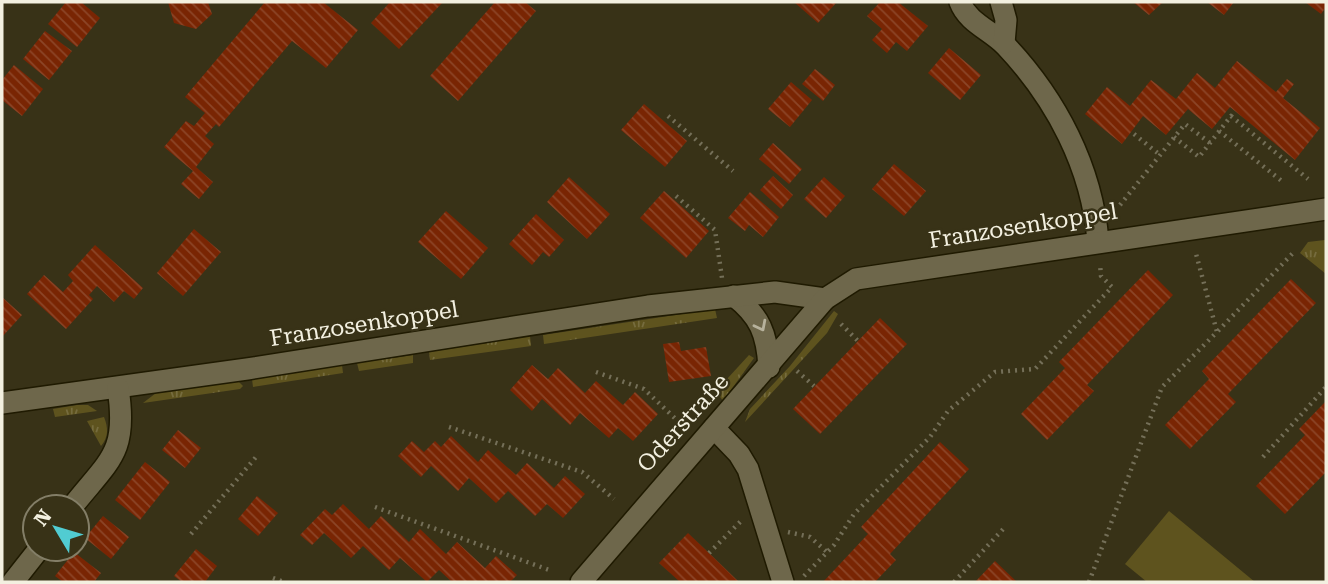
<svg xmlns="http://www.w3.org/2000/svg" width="1328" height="584" font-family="'Roboto Serif',serif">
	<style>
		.grass { fill: url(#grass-tufts) }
		.pitch { fill: #5e531e }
		.building { fill: url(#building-back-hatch) }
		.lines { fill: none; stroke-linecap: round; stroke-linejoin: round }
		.street-casing { stroke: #1f1a01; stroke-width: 24 }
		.secondary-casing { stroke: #1f1a01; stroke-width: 24 }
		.path { stroke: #746f58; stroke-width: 4.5; stroke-dasharray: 2 5; stroke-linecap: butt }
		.street { stroke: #6e674b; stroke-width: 21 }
		.secondary { stroke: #6e674b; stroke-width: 21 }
		.oneway { stroke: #b7b29d }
		.labels { text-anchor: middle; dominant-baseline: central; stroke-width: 5; stroke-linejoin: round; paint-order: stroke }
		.street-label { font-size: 23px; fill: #f3f0e0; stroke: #383217 }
	</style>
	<defs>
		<pattern id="grass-tufts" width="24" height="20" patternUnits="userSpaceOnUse" patternTransform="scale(1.75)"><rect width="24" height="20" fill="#5e531e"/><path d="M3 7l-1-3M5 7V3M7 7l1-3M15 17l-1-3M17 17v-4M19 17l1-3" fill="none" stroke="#766c3e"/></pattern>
		<pattern id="building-back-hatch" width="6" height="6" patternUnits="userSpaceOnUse" patternTransform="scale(1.75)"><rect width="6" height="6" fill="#792503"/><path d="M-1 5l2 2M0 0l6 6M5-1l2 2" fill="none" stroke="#8c4527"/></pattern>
	</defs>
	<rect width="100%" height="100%" fill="#383217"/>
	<g class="grass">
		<polygon points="1325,240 1326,241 1326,274 1300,253 1308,242"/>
		<polygon points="715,309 717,318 544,344 543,335"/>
		<polygon points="834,311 838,314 827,333 745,422 750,409 790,366"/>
		<polygon points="530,336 531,346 430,360 429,352"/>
		<polygon points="413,355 413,363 359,371 357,363"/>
		<polygon points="749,355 754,358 723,401 716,391"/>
		<polygon points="342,365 343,373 253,387 252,379"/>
		<polygon points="238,381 243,386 240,389 143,403 156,393"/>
		<polygon points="77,405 88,405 97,411 55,417 53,409"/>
		<path d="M104 417C108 427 109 437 101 446L87 421Z"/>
	</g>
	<polygon class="pitch" points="1169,511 1255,582 1147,582 1125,564"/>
	<g class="building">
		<polygon points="66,2 81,2 100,18 77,47 48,24"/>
		<polygon points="168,2 208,2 212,14 196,29 174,23"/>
		<polygon points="265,2 323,2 358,30 326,68 292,41 219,127 216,124 205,136 214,144 196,167 213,182 199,199 181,184 193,171 164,147 186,121 194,126 205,113 185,97"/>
		<polygon points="390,2 443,2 399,49 371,23"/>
		<polygon points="495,2 525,2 536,11 458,101 430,76"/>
		<polygon points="794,2 837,2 818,23"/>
		<polygon points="880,2 898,2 928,26 907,51 896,42 887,53 872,40 882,29 867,16"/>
		<polygon points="1133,2 1163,2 1149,15"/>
		<polygon points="1207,2 1234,2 1224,15"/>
		<polygon points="1305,2 1326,2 1326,7 1321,14"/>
		<polygon points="45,31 72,51 49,80 23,59"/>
		<polygon points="949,48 981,75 960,100 928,73"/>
		<polygon points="1237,61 1276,92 1287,79 1294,84 1283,98 1320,128 1295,160 1230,107 1212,129 1188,109 1166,135 1143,116 1122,144 1085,114 1107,87 1130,106 1151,80 1176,99 1197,73 1215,88"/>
		<polygon points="14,65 43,89 22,116 2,100 2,80"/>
		<polygon points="815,69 835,85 823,101 802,84"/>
		<polygon points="791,82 812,100 790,127 768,109"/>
		<polygon points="644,104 687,141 665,167 621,130"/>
		<polygon points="773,143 802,169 789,184 759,159"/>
		<polygon points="894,164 926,191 904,216 872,189"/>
		<polygon points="773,176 793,195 781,209 760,190"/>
		<polygon points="569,177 610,214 587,239 547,202"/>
		<polygon points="824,177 845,196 826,218 804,199"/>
		<polygon points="664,191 709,231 686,258 640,218"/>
		<polygon points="750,192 779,217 763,237 749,225 745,231 728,218"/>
		<polygon points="446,211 488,248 461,279 418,242"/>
		<polygon points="536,214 564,240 549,257 543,252 532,265 509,244"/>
		<polygon points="194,229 221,252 183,296 157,273"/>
		<polygon points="95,245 143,288 134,299 124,291 114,302 97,286 89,295 93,299 66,329 27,294 44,275 63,292 73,281 68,275"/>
		<polygon points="1148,270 1173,295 1087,385 1094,391 1047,440 1021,414 1065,368 1059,362"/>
		<polygon points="1291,279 1316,303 1228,394 1236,402 1190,449 1165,425 1209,379 1202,371"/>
		<polygon points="2,297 22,315 2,337"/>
		<polygon points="880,318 907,344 820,434 793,409"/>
		<polygon points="679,342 681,351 706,347 711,376 669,382 663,344"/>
		<polygon points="532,365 548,379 558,368 585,393 596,381 623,405 635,392 658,414 633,441 618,428 609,438 580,413 570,425 542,399 532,411 510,390"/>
		<polygon points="1326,401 1326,472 1285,514 1256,486 1305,435 1299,429"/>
		<polygon points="178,430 201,448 185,468 162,450"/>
		<polygon points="451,436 478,462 488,450 516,475 527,463 554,488 565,476 585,494 563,518 547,504 535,516 508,491 496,503 469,478 458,491 431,466 421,477 398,456 412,441 424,452 435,441 441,447"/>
		<polygon points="940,442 969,469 890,554 896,560 875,582 823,582 868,534 861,527"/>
		<polygon points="145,462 170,482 140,520 115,500"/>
		<polygon points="257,496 278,513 258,536 238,519"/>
		<polygon points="343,504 369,529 381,516 409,542 420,529 446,554 457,542 485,568 496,556 517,575 510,582 452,582 439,570 427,582 400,558 389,570 363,546 351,558 324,533 312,545 300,535 325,509 332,515"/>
		<polygon points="103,516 129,537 111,559 85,538"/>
		<polygon points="688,533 709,553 739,582 680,582 659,563"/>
		<polygon points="196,549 217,566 205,582 182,582 174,576"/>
		<polygon points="74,552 101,573 94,582 63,582 55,576"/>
		<polygon points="995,561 1017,582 975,582"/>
	</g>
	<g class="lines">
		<defs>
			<g id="street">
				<path d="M960 2C968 23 991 30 1006 46 1056 99 1092 167 1098 241"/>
				<polyline points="1001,2 1006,20 1004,43"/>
				<path d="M734 296C760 316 767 334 769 367"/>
				<polyline points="2,403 247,369 648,306 775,292 825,299"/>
				<polyline points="714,428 739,454 748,469 783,582"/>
				<path d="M72 507C110 459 128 453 118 388"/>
				<polyline points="13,582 39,549"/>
			</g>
			<polyline id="secondary" points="581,582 825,299 856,279 1326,209"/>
		</defs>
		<use href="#street" class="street-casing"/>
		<use href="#secondary" class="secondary-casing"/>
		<g class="path">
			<polyline points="668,116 733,171"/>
			<polyline points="1219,131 1283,182"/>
			<polyline points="1134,134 1160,155"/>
			<polyline points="1174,137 1199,157 1231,116 1308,179"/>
			<polyline points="676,196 715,230 722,278"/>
			<polyline points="1120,205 1185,124 1210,143"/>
			<polyline points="841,324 858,341"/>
			<polyline points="1218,331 1293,253"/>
			<polyline points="797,371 814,386"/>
			<polyline points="596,372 644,389 680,423"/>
			<polyline points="449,427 582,472 614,499"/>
			<polyline points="1263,457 1326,387"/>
			<polyline points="375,507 552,571"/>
			<polyline points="788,532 810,537 827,552"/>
			<polyline points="191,534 256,457"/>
			<polyline points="709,553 743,519"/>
			<polyline points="804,576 834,545 854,514 930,437 948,411 995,372 1035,369 1112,287 1101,276 1100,264"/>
			<polyline points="273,578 284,582"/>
			<polyline points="954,582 1006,526"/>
			<polyline points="1089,582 1162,387 1217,332 1195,250"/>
		</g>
		<use href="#street" class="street"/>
		<use href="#secondary" class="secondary"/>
	</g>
	<defs><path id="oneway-chevron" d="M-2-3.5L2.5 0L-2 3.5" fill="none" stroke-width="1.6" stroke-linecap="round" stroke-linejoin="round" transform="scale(1.75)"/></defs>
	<use class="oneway" href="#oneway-chevron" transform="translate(761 326) rotate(63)"/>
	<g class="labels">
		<g class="street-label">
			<text transform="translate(1023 226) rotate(-9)">Franzosenkoppel</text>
			<text transform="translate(364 324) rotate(-9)">Franzosenkoppel</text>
			<text transform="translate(683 423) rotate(-48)">Oderstraße</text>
		</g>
	</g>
	<rect width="1328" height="584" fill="none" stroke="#f3f0e0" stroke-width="7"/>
	<g transform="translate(56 528) rotate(308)"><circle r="33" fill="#383217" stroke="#837e67" stroke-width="2"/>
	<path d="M0-5L12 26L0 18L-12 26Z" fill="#51ccd2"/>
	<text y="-10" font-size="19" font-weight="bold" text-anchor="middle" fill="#f3f0e0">N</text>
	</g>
</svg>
